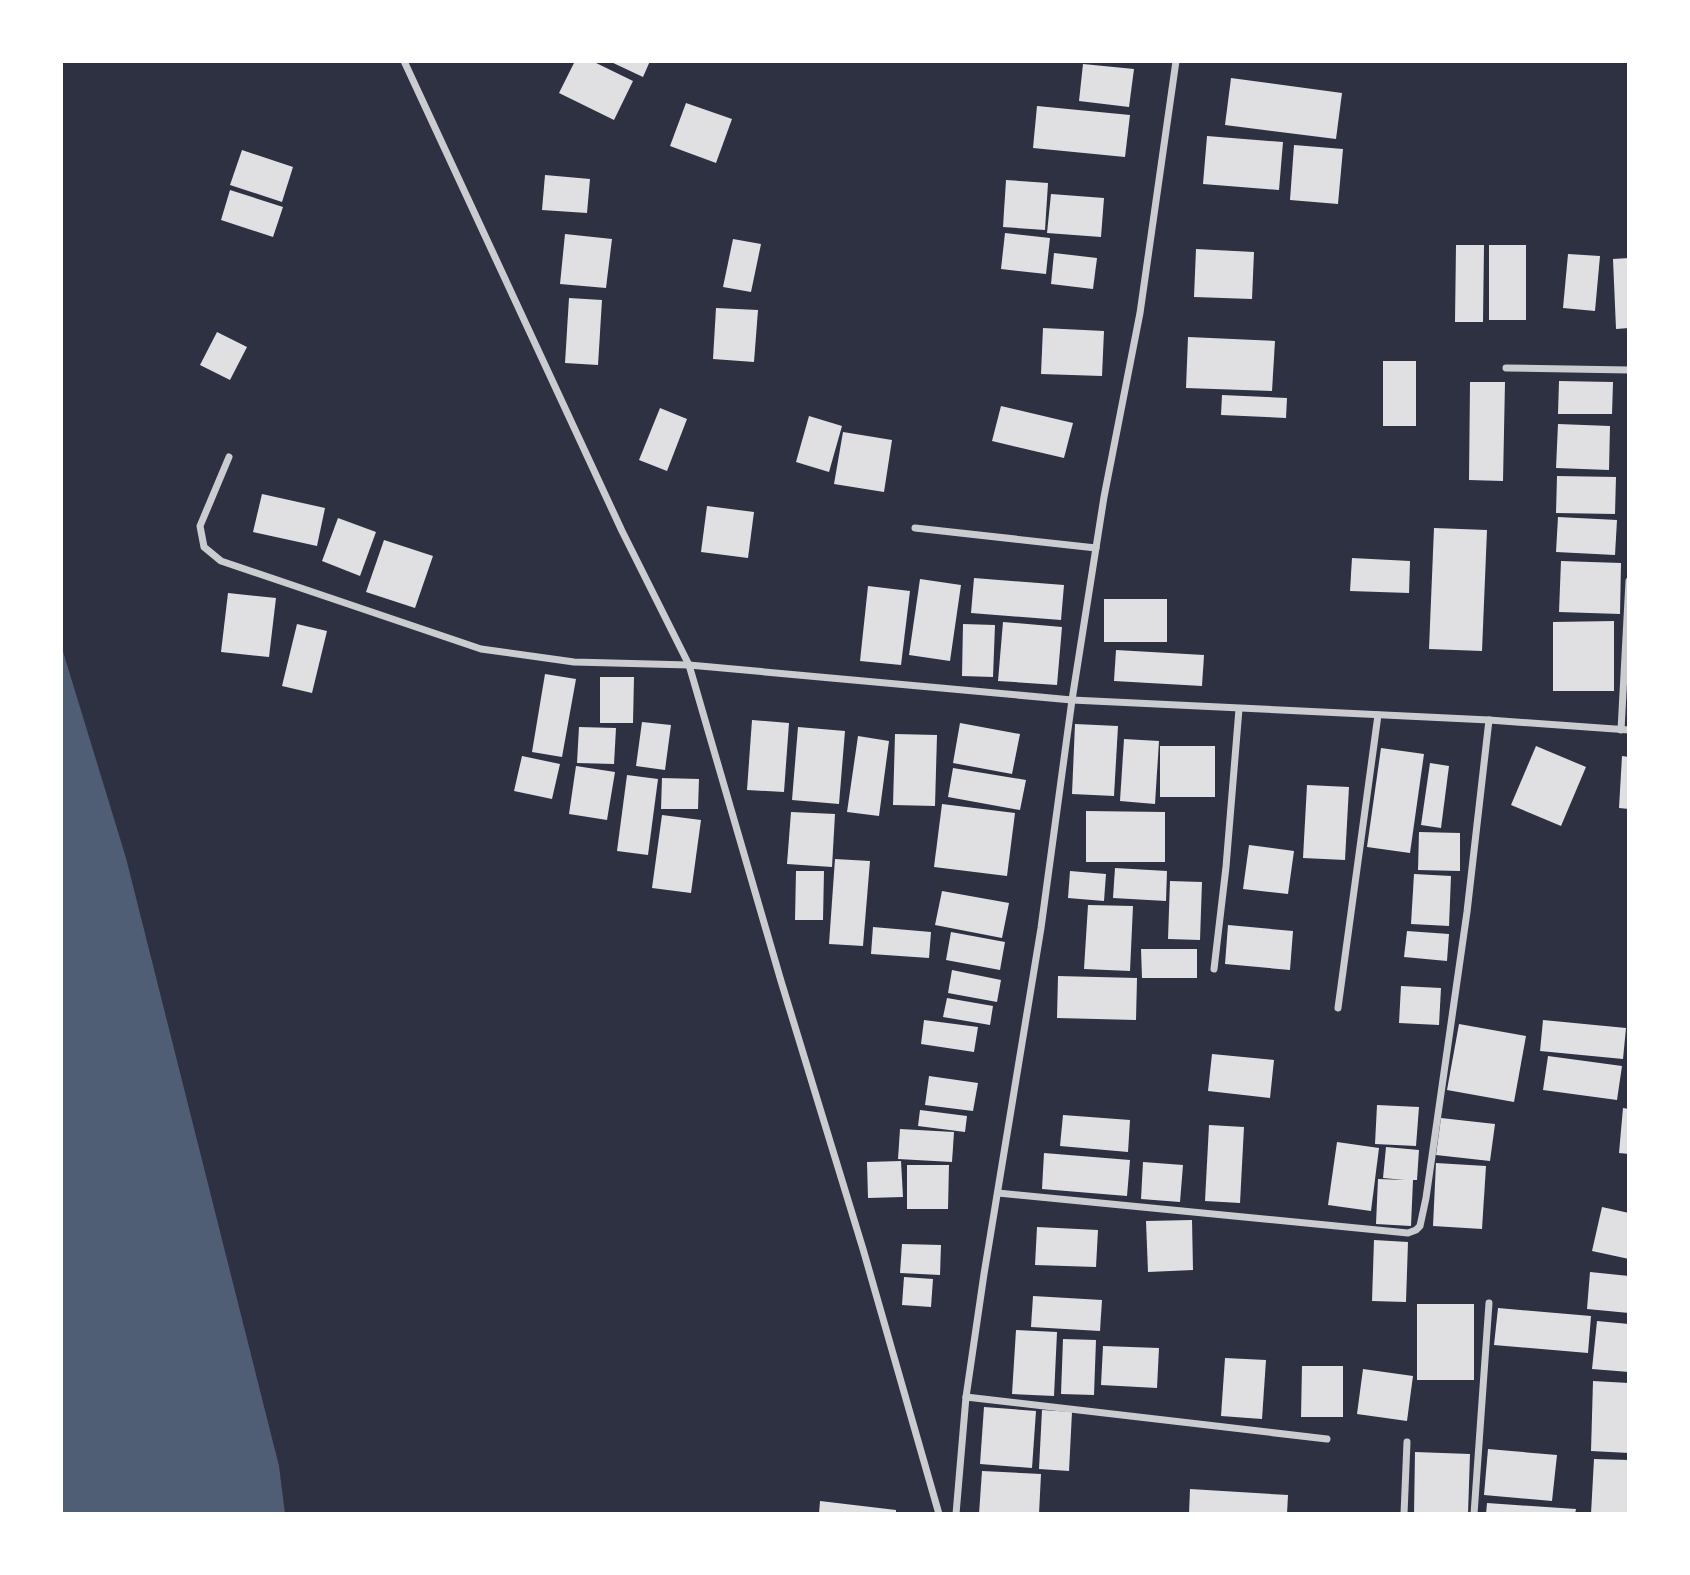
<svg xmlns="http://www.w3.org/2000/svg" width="1690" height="1575" font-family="Signika,sans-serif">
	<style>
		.water { fill: #4f5d75 }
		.building { fill: #e0e0e3 }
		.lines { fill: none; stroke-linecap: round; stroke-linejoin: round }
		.minor { stroke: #caccd0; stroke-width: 7 }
	</style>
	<rect width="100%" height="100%" fill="#2d3142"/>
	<polygon class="water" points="61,645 126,858 279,1466 285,1514 61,1514"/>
	<g class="building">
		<polygon points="575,61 592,61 633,81 614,120 559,93"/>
		<polygon points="609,61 650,61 643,77"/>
		<polygon points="1083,64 1134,69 1129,107 1079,101"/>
		<polygon points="1231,78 1342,93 1336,139 1225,125"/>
		<polygon points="686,103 732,119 716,163 670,146"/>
		<polygon points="1037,106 1130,115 1125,157 1033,148"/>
		<polygon points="1207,136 1283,142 1279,190 1203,184"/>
		<polygon points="1294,145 1343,149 1338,204 1290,200"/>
		<polygon points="242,150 293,167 282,202 230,185"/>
		<polygon points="545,175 590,179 587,213 542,210"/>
		<polygon points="1006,180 1048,183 1045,230 1003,227"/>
		<polygon points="230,190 283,207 273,237 221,220"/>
		<polygon points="1051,194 1104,198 1101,237 1047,233"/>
		<polygon points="1005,233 1050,238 1046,274 1001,269"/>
		<polygon points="565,234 612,239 606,288 560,284"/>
		<polygon points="733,239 761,244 751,292 723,287"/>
		<polygon points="1456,245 1484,245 1483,322 1455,322"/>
		<rect x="1489" y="245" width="37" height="75"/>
		<polygon points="1196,249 1254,252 1252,299 1194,297"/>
		<polygon points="1054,253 1097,258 1093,289 1051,284"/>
		<polygon points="1568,254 1600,256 1595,311 1563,308"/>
		<polygon points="1629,258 1629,328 1616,329 1613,259"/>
		<polygon points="569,298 602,300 598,365 565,363"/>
		<polygon points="716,308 758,310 754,362 713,359"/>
		<polygon points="1043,328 1104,331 1102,376 1041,374"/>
		<polygon points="217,332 247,347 230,380 200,365"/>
		<polygon points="1188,337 1275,341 1272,391 1186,388"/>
		<rect x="1383" y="361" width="33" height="65"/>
		<polygon points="1559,381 1613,382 1612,414 1558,414"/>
		<polygon points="1470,382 1505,382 1503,481 1469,480"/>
		<polygon points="1222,395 1287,398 1286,418 1221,415"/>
		<polygon points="1001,406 1073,423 1064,458 992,441"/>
		<polygon points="660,408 687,419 667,471 639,460"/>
		<polygon points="809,416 842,426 829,472 796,462"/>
		<polygon points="1558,424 1610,426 1609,470 1556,468"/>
		<polygon points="843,432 892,440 884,492 834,484"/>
		<polygon points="1557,476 1616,477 1615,514 1556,513"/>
		<polygon points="262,494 325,508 317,546 253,532"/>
		<polygon points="707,506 754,512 748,558 701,552"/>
		<polygon points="1558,517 1617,520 1615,555 1556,552"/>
		<polygon points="338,518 376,532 360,576 322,561"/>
		<polygon points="1434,528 1487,530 1482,651 1429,649"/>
		<polygon points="384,540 433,556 415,608 366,592"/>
		<polygon points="1352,558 1410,561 1409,593 1350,591"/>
		<polygon points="1561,561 1621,563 1620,614 1559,612"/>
		<polygon points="974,578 1064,585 1061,620 971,613"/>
		<polygon points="920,579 961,585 950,661 909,655"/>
		<polygon points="868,586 910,591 901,665 860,661"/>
		<polygon points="228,593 276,598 269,657 221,652"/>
		<rect x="1104" y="599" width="63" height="43"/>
		<polygon points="1614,621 1614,691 1553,691 1553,622"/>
		<polygon points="1003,622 1062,627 1057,685 998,681"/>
		<polygon points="297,624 327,631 312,693 282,686"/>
		<polygon points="963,624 995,625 993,677 962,676"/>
		<polygon points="1116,650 1204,655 1202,686 1114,681"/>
		<polygon points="545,674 576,679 562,757 532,752"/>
		<polygon points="600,677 634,677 633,723 600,723"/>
		<polygon points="752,720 789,723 784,792 747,790"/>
		<polygon points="642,722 671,725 665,770 636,766"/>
		<polygon points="960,723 1020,734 1012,774 953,763"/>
		<polygon points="1075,724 1118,726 1114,796 1072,794"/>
		<polygon points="579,727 616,728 614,764 577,763"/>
		<polygon points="798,727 845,731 839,804 792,800"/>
		<polygon points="895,734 937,735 935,806 893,805"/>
		<polygon points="858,736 889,741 879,816 847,812"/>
		<polygon points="1124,739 1159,741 1155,804 1120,801"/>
		<rect x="1160" y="746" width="55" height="51"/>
		<polygon points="1536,746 1586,767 1561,826 1511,805"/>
		<polygon points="1381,748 1424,754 1410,853 1367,847"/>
		<polygon points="522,756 560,764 552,799 514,791"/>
		<polygon points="1622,756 1629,757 1629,809 1619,808"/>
		<polygon points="1430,763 1449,766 1441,828 1421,825"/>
		<polygon points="576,766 615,772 607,820 569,814"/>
		<polygon points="953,768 1026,780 1020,810 948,797"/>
		<polygon points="627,775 658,779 648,855 617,851"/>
		<polygon points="662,778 699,779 698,809 661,809"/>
		<polygon points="1307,785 1349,787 1345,860 1303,858"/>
		<polygon points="942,804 1015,813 1007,876 934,867"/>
		<polygon points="1086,811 1165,812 1165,862 1086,862"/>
		<polygon points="791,812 835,814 832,867 787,864"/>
		<polygon points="662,815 701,820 691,893 652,888"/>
		<polygon points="1419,832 1460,833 1460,871 1418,870"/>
		<polygon points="1249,845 1294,851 1288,894 1243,889"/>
		<polygon points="835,859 870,861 863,946 829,944"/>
		<polygon points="1115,868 1167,871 1166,901 1113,898"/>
		<polygon points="796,871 824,871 823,920 795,920"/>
		<polygon points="1070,871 1106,874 1104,901 1068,898"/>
		<polygon points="1414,874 1451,876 1449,926 1411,924"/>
		<polygon points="1170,881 1202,882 1200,940 1168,939"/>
		<polygon points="942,891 1009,903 1002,938 935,925"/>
		<polygon points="1088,905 1133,906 1130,971 1084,969"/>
		<polygon points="1228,925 1293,931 1290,970 1225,964"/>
		<polygon points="873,927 931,932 929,958 871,954"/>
		<polygon points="1407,931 1449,934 1447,961 1404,957"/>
		<polygon points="951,932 1005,942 1000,970 946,960"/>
		<polygon points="1141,949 1197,949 1197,978 1142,978"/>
		<polygon points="952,970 1001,980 997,1002 948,993"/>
		<polygon points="1058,976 1137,978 1136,1020 1057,1018"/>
		<polygon points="1401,986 1441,988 1439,1025 1399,1023"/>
		<polygon points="947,998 993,1006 990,1025 943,1017"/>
		<polygon points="924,1020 978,1027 974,1052 921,1044"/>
		<polygon points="1543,1020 1626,1028 1623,1059 1540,1051"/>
		<polygon points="1459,1024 1526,1036 1514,1102 1447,1090"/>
		<polygon points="1212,1054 1274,1060 1270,1098 1208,1091"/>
		<polygon points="1548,1056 1622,1066 1617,1100 1543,1090"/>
		<polygon points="929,1076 978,1083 973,1111 925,1105"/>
		<polygon points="1377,1105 1419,1107 1416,1146 1375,1144"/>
		<polygon points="1623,1108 1629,1109 1629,1154 1619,1153"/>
		<polygon points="920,1110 967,1116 965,1132 918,1126"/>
		<polygon points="1063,1115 1130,1120 1128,1152 1060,1146"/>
		<polygon points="1441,1118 1495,1124 1490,1161 1436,1155"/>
		<polygon points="1209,1125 1244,1127 1240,1203 1205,1201"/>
		<polygon points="900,1129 954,1132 952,1162 898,1159"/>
		<polygon points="1337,1142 1379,1148 1371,1211 1328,1205"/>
		<polygon points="1386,1147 1419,1150 1417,1180 1413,1180 1411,1226 1376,1224 1378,1179 1405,1180 1383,1178"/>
		<polygon points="1044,1153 1130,1160 1127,1196 1042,1189"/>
		<polygon points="901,1161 903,1197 868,1198 867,1162"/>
		<polygon points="1143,1162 1183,1165 1180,1202 1141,1199"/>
		<polygon points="1436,1163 1486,1166 1482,1229 1433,1226"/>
		<polygon points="907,1165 949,1165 948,1209 907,1209"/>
		<polygon points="1602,1207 1629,1213 1629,1259 1592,1251"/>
		<polygon points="1192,1220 1193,1270 1148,1272 1146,1221"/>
		<polygon points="1037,1227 1098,1230 1096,1267 1035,1265"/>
		<polygon points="1374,1240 1408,1242 1406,1302 1372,1301"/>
		<polygon points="902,1244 941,1245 940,1275 900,1273"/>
		<polygon points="1590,1272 1629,1276 1629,1313 1587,1309"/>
		<polygon points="904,1277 933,1279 931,1307 902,1305"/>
		<polygon points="1033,1296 1102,1300 1100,1331 1031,1327"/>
		<rect x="1417" y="1304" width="57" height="76"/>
		<polygon points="1498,1308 1591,1316 1588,1353 1494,1345"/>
		<polygon points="1597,1321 1629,1324 1629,1372 1592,1369"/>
		<polygon points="1016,1330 1057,1332 1054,1396 1012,1394"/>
		<polygon points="1063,1339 1096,1340 1094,1395 1061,1394"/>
		<polygon points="1103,1346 1159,1348 1157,1388 1101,1385"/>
		<polygon points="1225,1358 1266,1360 1262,1419 1221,1416"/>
		<polygon points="1302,1366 1343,1366 1343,1417 1301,1417"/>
		<polygon points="1363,1369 1413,1376 1407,1421 1357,1414"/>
		<polygon points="1593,1381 1629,1383 1629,1453 1591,1451"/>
		<polygon points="984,1407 1036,1411 1032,1468 980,1464"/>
		<polygon points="1042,1410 1072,1412 1069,1471 1039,1469"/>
		<polygon points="1488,1449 1557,1455 1552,1501 1484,1495"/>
		<polygon points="1415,1452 1470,1454 1468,1514 1414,1514"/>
		<polygon points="1594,1459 1629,1460 1629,1514 1591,1514"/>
		<polygon points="982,1471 1041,1474 1039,1514 979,1514"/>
		<polygon points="1190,1489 1288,1495 1287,1514 1189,1514"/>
		<polygon points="820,1501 896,1510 896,1514 819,1514"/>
		<polygon points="1487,1503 1576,1509 1575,1514 1486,1514"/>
	</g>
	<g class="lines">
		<g class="minor">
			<polyline points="404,61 622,531 689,665 781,981 863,1249 939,1514"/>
			<polyline points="1506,368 1629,370"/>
			<polyline points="229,457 200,526 204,547 221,561 481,649 574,662 689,665 1072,700 1489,720 1629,730"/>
			<polyline points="915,528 1096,548"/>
			<polyline points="1621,730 1629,581"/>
			<polyline points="1214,969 1226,867 1239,709"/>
			<polyline points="1338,1008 1378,715"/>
			<polyline points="998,1193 1408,1233 1416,1230 1420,1226 1426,1198 1467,912 1489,720"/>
			<polyline points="966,1397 1327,1439"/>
			<polyline points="956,1514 966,1397 984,1274 1041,928 1072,700 1104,497 1140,313 1176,61"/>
			<polyline points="1404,1514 1407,1442"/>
			<polyline points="1474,1514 1489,1303"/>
		</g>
	</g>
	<rect width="1690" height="1575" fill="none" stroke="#ffffff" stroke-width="126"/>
</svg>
